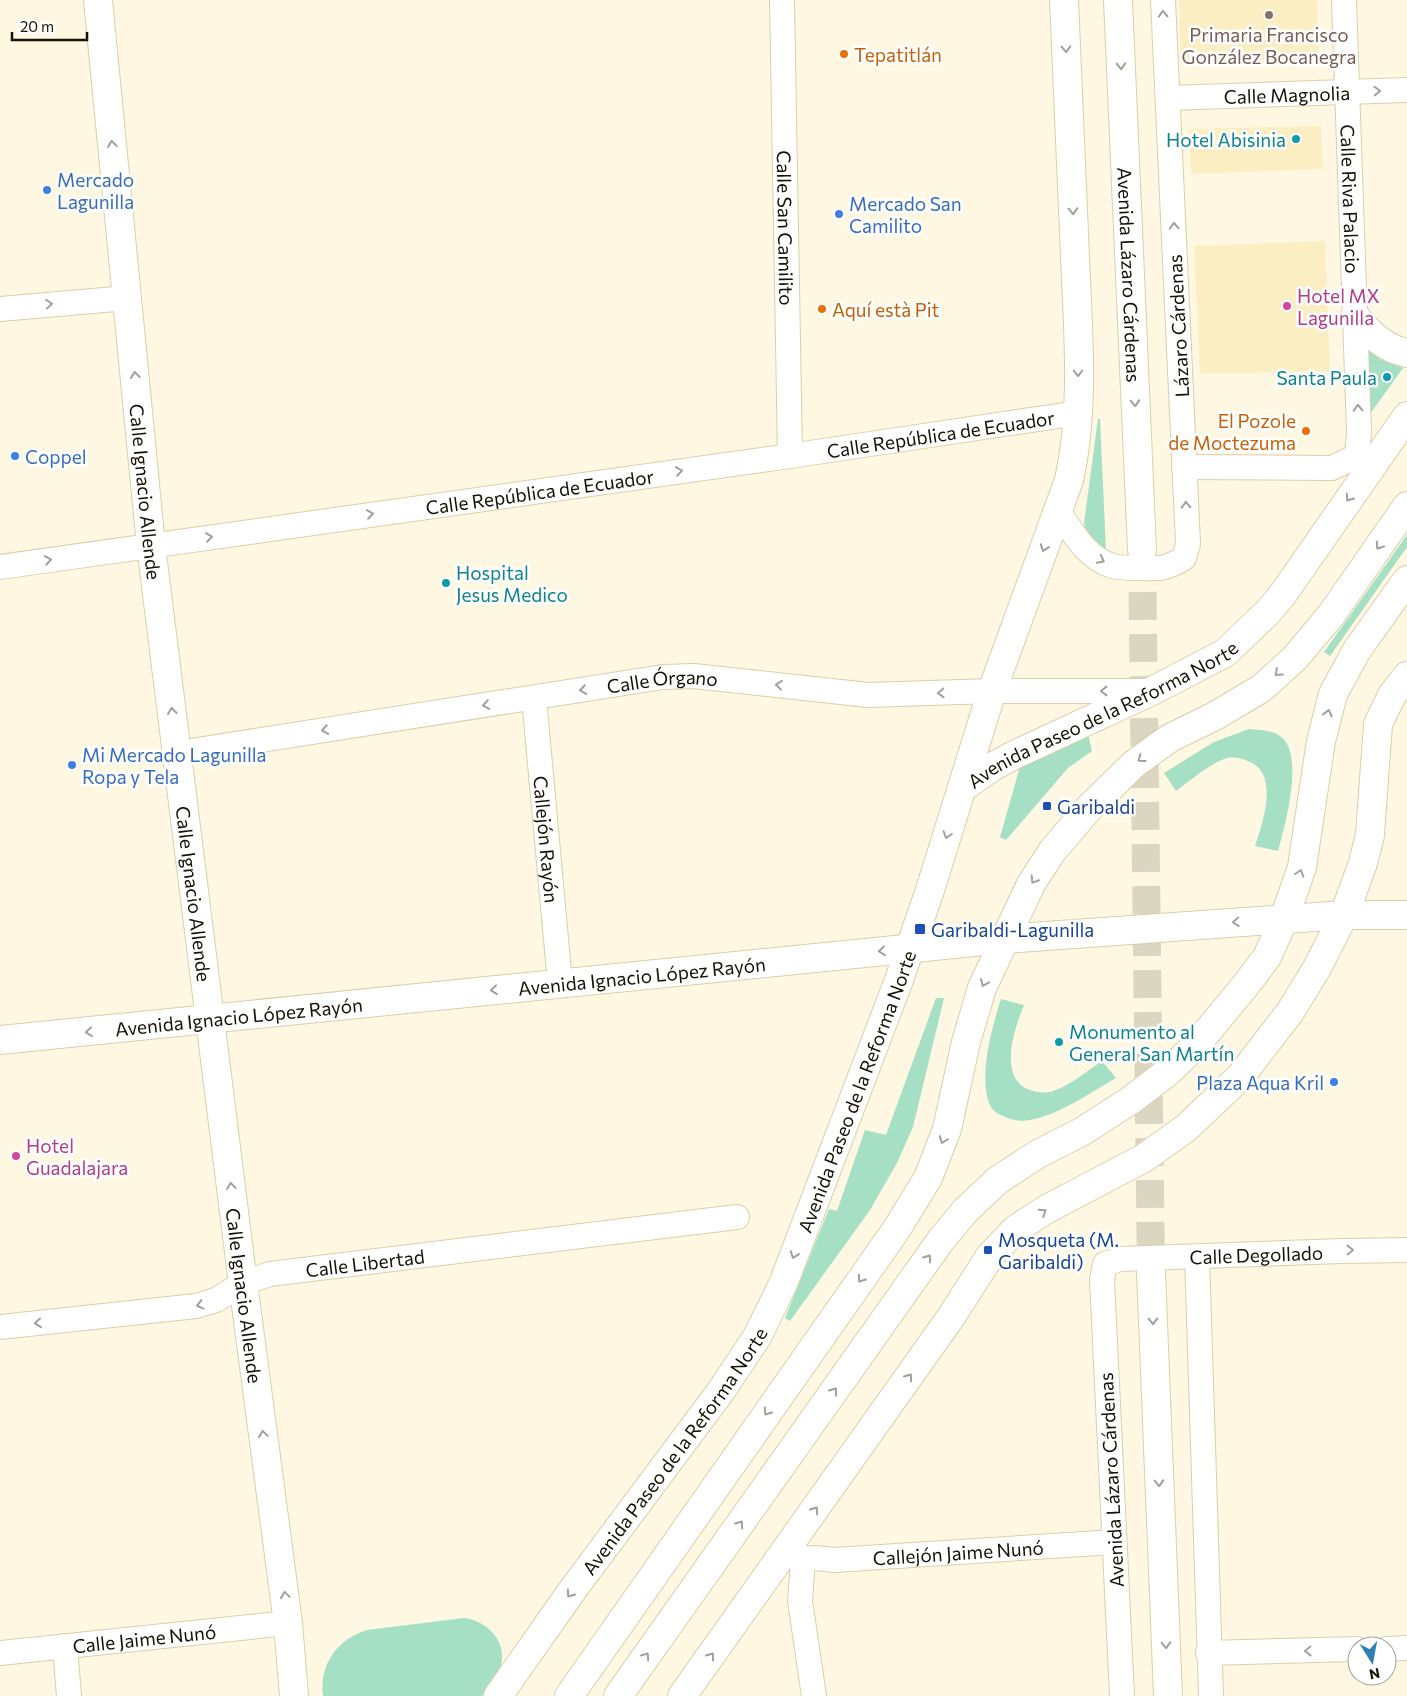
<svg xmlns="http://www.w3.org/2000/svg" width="1407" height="1696" font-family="Commissioner,sans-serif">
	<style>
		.built { fill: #fbeec2 }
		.green { fill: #a5dfc4 }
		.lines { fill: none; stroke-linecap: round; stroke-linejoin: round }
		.primary-tunnel { stroke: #dbd6c1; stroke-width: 28; stroke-dasharray: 28 14; stroke-linecap: butt }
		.minor-casing { stroke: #d9cfab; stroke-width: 26 }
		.tertiary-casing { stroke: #d9cfab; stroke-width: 30 }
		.secondary-casing { stroke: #d9cfab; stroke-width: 30 }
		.primary-casing { stroke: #d9cfab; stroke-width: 30 }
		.minor { stroke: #fff; stroke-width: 24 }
		.tertiary { stroke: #fff; stroke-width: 28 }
		.secondary { stroke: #fff; stroke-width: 28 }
		.primary { stroke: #fff; stroke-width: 28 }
		.oneway { stroke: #a1a09b }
		.education-dot { fill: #8d6e63; stroke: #fff; stroke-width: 2 }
		.food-dot { fill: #e8710a; stroke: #fff; stroke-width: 2 }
		.culture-dot { fill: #0f9aa8; stroke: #fff; stroke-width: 2 }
		.shop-dot { fill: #3f7fe0; stroke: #fff; stroke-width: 2 }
		.hotel-dot { fill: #d1479c; stroke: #fff; stroke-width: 2 }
		.transit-dot { fill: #1a4fb4; stroke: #fff; stroke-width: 2 }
		.labels { text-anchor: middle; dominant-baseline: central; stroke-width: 5; stroke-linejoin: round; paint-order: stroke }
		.education-label { font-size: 19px; fill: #785e54; stroke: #fff }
		.food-label { font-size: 19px; fill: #c56008; stroke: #fff; text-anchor: start }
		.street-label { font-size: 19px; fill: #151205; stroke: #fff }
		.culture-label { font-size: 19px; fill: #0d838f; stroke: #fff; text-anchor: end }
		.shop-label { font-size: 19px; fill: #366cbe; stroke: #fff; text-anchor: start }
		.hotel-label { font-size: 19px; fill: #b23c85; stroke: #fff; text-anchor: start }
		.transit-label { font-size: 19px; fill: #164399; stroke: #fff; text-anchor: start }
	</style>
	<rect width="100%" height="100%" fill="#fef8e2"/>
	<g class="built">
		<polygon points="1179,0 1317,0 1319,61 1181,64"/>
		<polygon points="1321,126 1323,169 1191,174 1189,129"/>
		<polygon points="1325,241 1330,371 1200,374 1194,246"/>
	</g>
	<g class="green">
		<polygon points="1367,348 1381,360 1403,368 1370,414"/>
		<polygon points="1098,419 1100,419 1106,551 1098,549 1086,531 1084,523"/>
		<polygon points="1407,535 1407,547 1330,656 1324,652"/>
		<path d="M1249 729C1261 730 1277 730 1285 741 1302 763 1285 826 1278 851L1255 846C1263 823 1279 774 1250 762 1243 758 1232 756 1224 759 1208 765 1190 781 1176 791L1164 773 1214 742Z"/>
		<polygon points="1088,734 1092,751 1068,768 1006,840 1000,837 1021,763"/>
		<polygon points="936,998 944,998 913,1127 897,1163 870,1210 790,1321 785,1318 829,1209 837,1211 865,1130 886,1135"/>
		<path d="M1001 999 1024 1005C1015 1027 998 1075 1027 1089 1035 1092 1045 1094 1053 1091 1071 1085 1087 1071 1102 1061L1116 1078C1088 1094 1061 1114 1030 1120 1022 1122 1010 1120 1003 1116 999 1114 994 1112 991 1107 977 1080 992 1027 1001 999Z"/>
		<path d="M464 1618C489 1621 509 1644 500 1669 496 1679 488 1688 482 1696H323C319 1665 337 1639 367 1630Z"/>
	</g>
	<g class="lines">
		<polyline class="primary-tunnel" points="1142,550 1151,1272"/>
		<defs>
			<g id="minor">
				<path id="s1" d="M782 0 790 456"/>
				<path id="s2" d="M1344 0 1359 432 1357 456"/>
				<path id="s3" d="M1168 98 1407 90"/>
				<polyline points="0,309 127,298"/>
				<polyline points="1184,467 1332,468 1357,456 1370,465"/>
				<path d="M1058 511C1073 532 1085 557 1112 566 1120 568 1130 568 1139 568 1158 569 1167 569 1184 558L1188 544 1163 0"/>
				<path id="s4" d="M0 567 790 456 1078 413"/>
				<path id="s5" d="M534 698 560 983"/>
				<path id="s6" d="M178 753 663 677 694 676 868 695 992 691H1151"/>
				<polyline points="1197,1257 1211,1696"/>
				<path id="s7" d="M0 1327 196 1306 216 1300 243 1283 270 1274 737 1217"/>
				<path id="s8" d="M790 1546 803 1559 816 1558 834 1560 1114 1542"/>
				<polyline points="803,1559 800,1601 814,1696"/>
				<polyline points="65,1646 69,1696"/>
				<polyline points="1387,1649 1407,1648"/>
				<path id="s9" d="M0 1653 288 1623"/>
				<polyline points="1208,1653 1357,1649"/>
				<path id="s10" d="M1122 1696 1102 1280 1105 1264 1120 1259 1342 1251 1407 1250"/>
			</g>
			<g id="tertiary">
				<path id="s11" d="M98 0 151 546 241 1268 288 1623 294 1696"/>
				<path d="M1355 316C1369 334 1385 349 1407 353"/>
				<path id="s12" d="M962 788 992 767 1014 755 1152 691 1225 653 1268 612 1283 594 1407 416"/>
				<path id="s13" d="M498 1696 574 1588 721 1391 757 1337 783 1284 899 980 930 890 992 691 1069 480C1085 407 1078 331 1075 257 1071 172 1068 86 1064 0"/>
				<polyline points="682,1696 951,1317 990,1256 1016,1229 1047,1209 1144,1158 1186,1128 1240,1077 1290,1012 1317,968 1344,915 1363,863 1370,835 1378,724 1392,695 1407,676"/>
			</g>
			<g id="secondary">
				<polyline points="569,1696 896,1230 928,1178 947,1129 966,1042 982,988 1031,884 1053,850 1090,807 1134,764 1170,738 1215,716 1262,688 1295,658 1331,615 1407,506"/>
				<polyline points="618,1696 941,1240 966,1210 998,1180 1038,1154 1083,1131 1131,1100 1169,1071 1197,1044 1245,986 1267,957 1284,919 1302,867 1321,741 1333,694 1357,650 1407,580"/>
			</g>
			<g id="primary">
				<path id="s14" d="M1118 0 1142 550"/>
				<path id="s15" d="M0 1040 1004 939 1344 915H1407"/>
				<polyline points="1151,1272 1168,1696"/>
			</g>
		</defs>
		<use href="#minor" class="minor-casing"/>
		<use href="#tertiary" class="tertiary-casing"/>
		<use href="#secondary" class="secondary-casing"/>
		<use href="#primary" class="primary-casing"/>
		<use href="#minor" class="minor"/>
		<use href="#tertiary" class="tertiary"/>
		<use href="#secondary" class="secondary"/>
		<use href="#primary" class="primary"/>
	</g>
	<defs><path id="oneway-chevron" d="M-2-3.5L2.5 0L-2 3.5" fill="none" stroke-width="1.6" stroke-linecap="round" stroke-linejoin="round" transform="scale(1.25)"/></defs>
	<g class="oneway">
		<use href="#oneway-chevron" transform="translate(1163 14) rotate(-93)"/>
		<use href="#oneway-chevron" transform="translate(1066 49) rotate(88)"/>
		<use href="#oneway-chevron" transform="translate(1121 66) rotate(88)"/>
		<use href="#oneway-chevron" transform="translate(1377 91) rotate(-2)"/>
		<use href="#oneway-chevron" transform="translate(112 144) rotate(-96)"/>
		<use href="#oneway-chevron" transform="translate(1073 211) rotate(88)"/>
		<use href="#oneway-chevron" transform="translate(1174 226) rotate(-93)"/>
		<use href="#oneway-chevron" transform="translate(49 304) rotate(-5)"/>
		<use href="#oneway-chevron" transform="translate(1078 373) rotate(90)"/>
		<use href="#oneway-chevron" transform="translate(135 375) rotate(-96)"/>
		<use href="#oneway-chevron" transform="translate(1135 403) rotate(88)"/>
		<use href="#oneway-chevron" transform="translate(1358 408) rotate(-92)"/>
		<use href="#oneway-chevron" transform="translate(679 471) rotate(-8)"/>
		<use href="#oneway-chevron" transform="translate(1349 498) rotate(125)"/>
		<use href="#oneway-chevron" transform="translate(1186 505) rotate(-92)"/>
		<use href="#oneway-chevron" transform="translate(370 514) rotate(-8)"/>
		<use href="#oneway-chevron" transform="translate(209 537) rotate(-8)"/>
		<use href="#oneway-chevron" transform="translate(1379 546) rotate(125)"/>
		<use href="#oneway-chevron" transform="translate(1044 548) rotate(110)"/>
		<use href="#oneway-chevron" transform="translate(48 560) rotate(-8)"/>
		<use href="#oneway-chevron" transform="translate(1101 560) rotate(28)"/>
		<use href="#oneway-chevron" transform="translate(1278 673) rotate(138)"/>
		<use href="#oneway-chevron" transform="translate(779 685) rotate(-174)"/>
		<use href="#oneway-chevron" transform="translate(583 690) rotate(171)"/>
		<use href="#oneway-chevron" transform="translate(1104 691) rotate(-180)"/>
		<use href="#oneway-chevron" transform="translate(941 693) rotate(177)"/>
		<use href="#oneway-chevron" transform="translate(486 705) rotate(171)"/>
		<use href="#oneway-chevron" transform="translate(172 711) rotate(-97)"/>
		<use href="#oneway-chevron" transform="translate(1328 713) rotate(-76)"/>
		<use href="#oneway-chevron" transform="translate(325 730) rotate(171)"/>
		<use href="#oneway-chevron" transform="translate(1141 759) rotate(144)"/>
		<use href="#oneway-chevron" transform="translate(947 835) rotate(108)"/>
		<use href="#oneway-chevron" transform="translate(1300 873) rotate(-72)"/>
		<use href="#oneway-chevron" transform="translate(1034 880) rotate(122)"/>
		<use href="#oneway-chevron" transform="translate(1236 922) rotate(176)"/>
		<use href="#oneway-chevron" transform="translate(882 951) rotate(174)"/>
		<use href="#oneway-chevron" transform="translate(984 983) rotate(113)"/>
		<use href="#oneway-chevron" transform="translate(494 990) rotate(174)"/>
		<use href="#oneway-chevron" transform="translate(89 1032) rotate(174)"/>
		<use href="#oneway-chevron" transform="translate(943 1140) rotate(111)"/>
		<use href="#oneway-chevron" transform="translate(231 1186) rotate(-97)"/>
		<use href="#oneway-chevron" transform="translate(1043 1212) rotate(-33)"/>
		<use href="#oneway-chevron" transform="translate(1350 1250) rotate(-1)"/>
		<use href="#oneway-chevron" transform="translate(794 1255) rotate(110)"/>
		<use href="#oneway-chevron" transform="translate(928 1258) rotate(-55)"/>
		<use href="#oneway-chevron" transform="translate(861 1279) rotate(125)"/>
		<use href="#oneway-chevron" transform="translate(200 1305) rotate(166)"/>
		<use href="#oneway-chevron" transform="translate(1153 1321) rotate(88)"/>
		<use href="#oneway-chevron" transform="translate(38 1323) rotate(174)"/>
		<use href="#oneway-chevron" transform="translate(909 1377) rotate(-55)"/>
		<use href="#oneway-chevron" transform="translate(834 1391) rotate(-55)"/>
		<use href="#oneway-chevron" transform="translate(767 1412) rotate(125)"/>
		<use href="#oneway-chevron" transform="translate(263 1434) rotate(-98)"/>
		<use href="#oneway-chevron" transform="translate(1159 1483) rotate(88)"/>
		<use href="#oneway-chevron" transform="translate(815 1510) rotate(-55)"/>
		<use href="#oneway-chevron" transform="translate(740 1524) rotate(-55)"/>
		<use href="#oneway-chevron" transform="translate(570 1594) rotate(125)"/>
		<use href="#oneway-chevron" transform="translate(285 1595) rotate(-98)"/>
		<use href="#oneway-chevron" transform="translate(1166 1645) rotate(88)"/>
		<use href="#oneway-chevron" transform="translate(1308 1651) rotate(179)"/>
		<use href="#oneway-chevron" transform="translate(646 1656) rotate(-55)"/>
		<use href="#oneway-chevron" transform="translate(711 1656) rotate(-54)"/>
	</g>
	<circle class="education-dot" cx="1269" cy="15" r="5"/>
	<g class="food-dot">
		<circle cx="844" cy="54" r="5"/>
		<circle cx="822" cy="309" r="5"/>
		<circle cx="1306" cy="431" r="5"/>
	</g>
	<g class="culture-dot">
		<circle cx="1296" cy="139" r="5"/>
		<circle cx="1387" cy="377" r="5"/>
		<circle cx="446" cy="583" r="5"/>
		<circle cx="1059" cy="1042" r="5"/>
	</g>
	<g class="shop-dot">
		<circle cx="47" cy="190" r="5"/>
		<circle cx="839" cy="214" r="5"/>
		<circle cx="15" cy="456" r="5"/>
		<circle cx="72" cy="765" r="5"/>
		<circle cx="1334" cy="1082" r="5"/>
	</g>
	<g class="hotel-dot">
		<circle cx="1287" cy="306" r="5"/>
		<circle cx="16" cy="1156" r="5"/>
	</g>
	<g class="transit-dot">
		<rect x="1042" y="801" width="10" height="10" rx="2.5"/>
		<rect x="914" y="923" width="12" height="12" rx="2.5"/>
		<rect x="983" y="1245" width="10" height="10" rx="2.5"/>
	</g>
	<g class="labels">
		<g class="education-label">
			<text x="1269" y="34">Primaria Francisco<tspan x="1269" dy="22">González Bocanegra</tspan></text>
		</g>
		<g class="food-label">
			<text x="854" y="54">Tepatitlán</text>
			<text x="832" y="309">Aquí està Pit</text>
			<text x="1296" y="420" text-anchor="end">El Pozole<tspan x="1296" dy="22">de Moctezuma</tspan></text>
		</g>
		<g class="street-label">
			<text stroke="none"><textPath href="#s3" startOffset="119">Calle Magnolia</textPath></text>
			<text stroke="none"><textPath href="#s2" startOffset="199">Calle Riva Palacio</textPath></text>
			<text stroke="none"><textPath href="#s1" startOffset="228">Calle San Camilito</textPath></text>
			<text stroke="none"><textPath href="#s14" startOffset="275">Avenida Lázaro Cárdenas</textPath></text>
			<text transform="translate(1178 326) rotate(-93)">Lázaro Cárdenas</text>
			<text stroke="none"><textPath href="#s4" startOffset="950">Calle República de Ecuador</textPath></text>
			<text stroke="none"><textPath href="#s11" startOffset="494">Calle Ignacio Allende</textPath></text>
			<text stroke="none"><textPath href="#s4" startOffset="545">Calle República de Ecuador</textPath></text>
			<text stroke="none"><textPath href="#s6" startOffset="490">Calle Órgano</textPath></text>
			<text stroke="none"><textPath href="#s12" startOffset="159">Avenida Paseo de la Reforma Norte</textPath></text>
			<text stroke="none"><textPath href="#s5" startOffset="142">Callejón Rayón</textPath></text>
			<text stroke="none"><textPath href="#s11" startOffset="899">Calle Ignacio Allende</textPath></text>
			<text stroke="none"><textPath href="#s15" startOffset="645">Avenida Ignacio López Rayón</textPath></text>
			<text stroke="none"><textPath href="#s15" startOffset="240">Avenida Ignacio López Rayón</textPath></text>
			<text stroke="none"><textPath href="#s13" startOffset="708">Avenida Paseo de la Reforma Norte</textPath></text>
			<text stroke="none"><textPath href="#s10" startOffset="585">Calle Degollado</textPath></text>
			<text stroke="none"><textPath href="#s7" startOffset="374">Calle Libertad</textPath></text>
			<text stroke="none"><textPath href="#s11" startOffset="1304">Calle Ignacio Allende</textPath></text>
			<text stroke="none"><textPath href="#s13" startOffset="302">Avenida Paseo de la Reforma Norte</textPath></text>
			<text transform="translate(1111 1480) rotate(-93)">Avenida Lázaro Cárdenas</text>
			<text stroke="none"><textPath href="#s8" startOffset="174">Callejón Jaime Nunó</textPath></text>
			<text stroke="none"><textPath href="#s9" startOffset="145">Calle Jaime Nunó</textPath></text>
		</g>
		<g class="culture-label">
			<text x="1286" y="139">Hotel Abisinia</text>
			<text x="1377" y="377">Santa Paula</text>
			<text x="456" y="572" text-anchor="start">Hospital<tspan x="456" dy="22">Jesus Medico</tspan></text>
			<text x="1069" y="1031" text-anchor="start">Monumento al<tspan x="1069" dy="22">General San Martín</tspan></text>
		</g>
		<g class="shop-label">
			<text x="57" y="179">Mercado<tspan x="57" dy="22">Lagunilla</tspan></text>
			<text x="849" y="203">Mercado San<tspan x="849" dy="22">Camilito</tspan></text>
			<text x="25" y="456">Coppel</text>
			<text x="82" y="754">Mi Mercado Lagunilla<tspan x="82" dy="22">Ropa y Tela</tspan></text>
			<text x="1324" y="1082" text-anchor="end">Plaza Aqua Kril</text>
		</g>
		<g class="hotel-label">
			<text x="1297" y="295">Hotel MX<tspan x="1297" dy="22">Lagunilla</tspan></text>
			<text x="26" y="1145">Hotel<tspan x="26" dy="22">Guadalajara</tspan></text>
		</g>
		<g class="transit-label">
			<text x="1057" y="806">Garibaldi</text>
			<text x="931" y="929">Garibaldi-Lagunilla</text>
			<text x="998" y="1239">Mosqueta (M.<tspan x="998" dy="22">Garibaldi)</tspan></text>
		</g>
	</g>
	<g transform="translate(1372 1661) rotate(169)"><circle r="24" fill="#ffffff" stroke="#a1a09b"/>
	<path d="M0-4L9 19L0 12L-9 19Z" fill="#307fb1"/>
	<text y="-8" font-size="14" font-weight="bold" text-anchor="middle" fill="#151205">N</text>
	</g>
	<path d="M12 32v8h75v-8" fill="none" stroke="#151205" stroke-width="2.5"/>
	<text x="20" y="32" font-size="15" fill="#151205" stroke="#ffffff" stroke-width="4" paint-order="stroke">20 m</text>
</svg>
